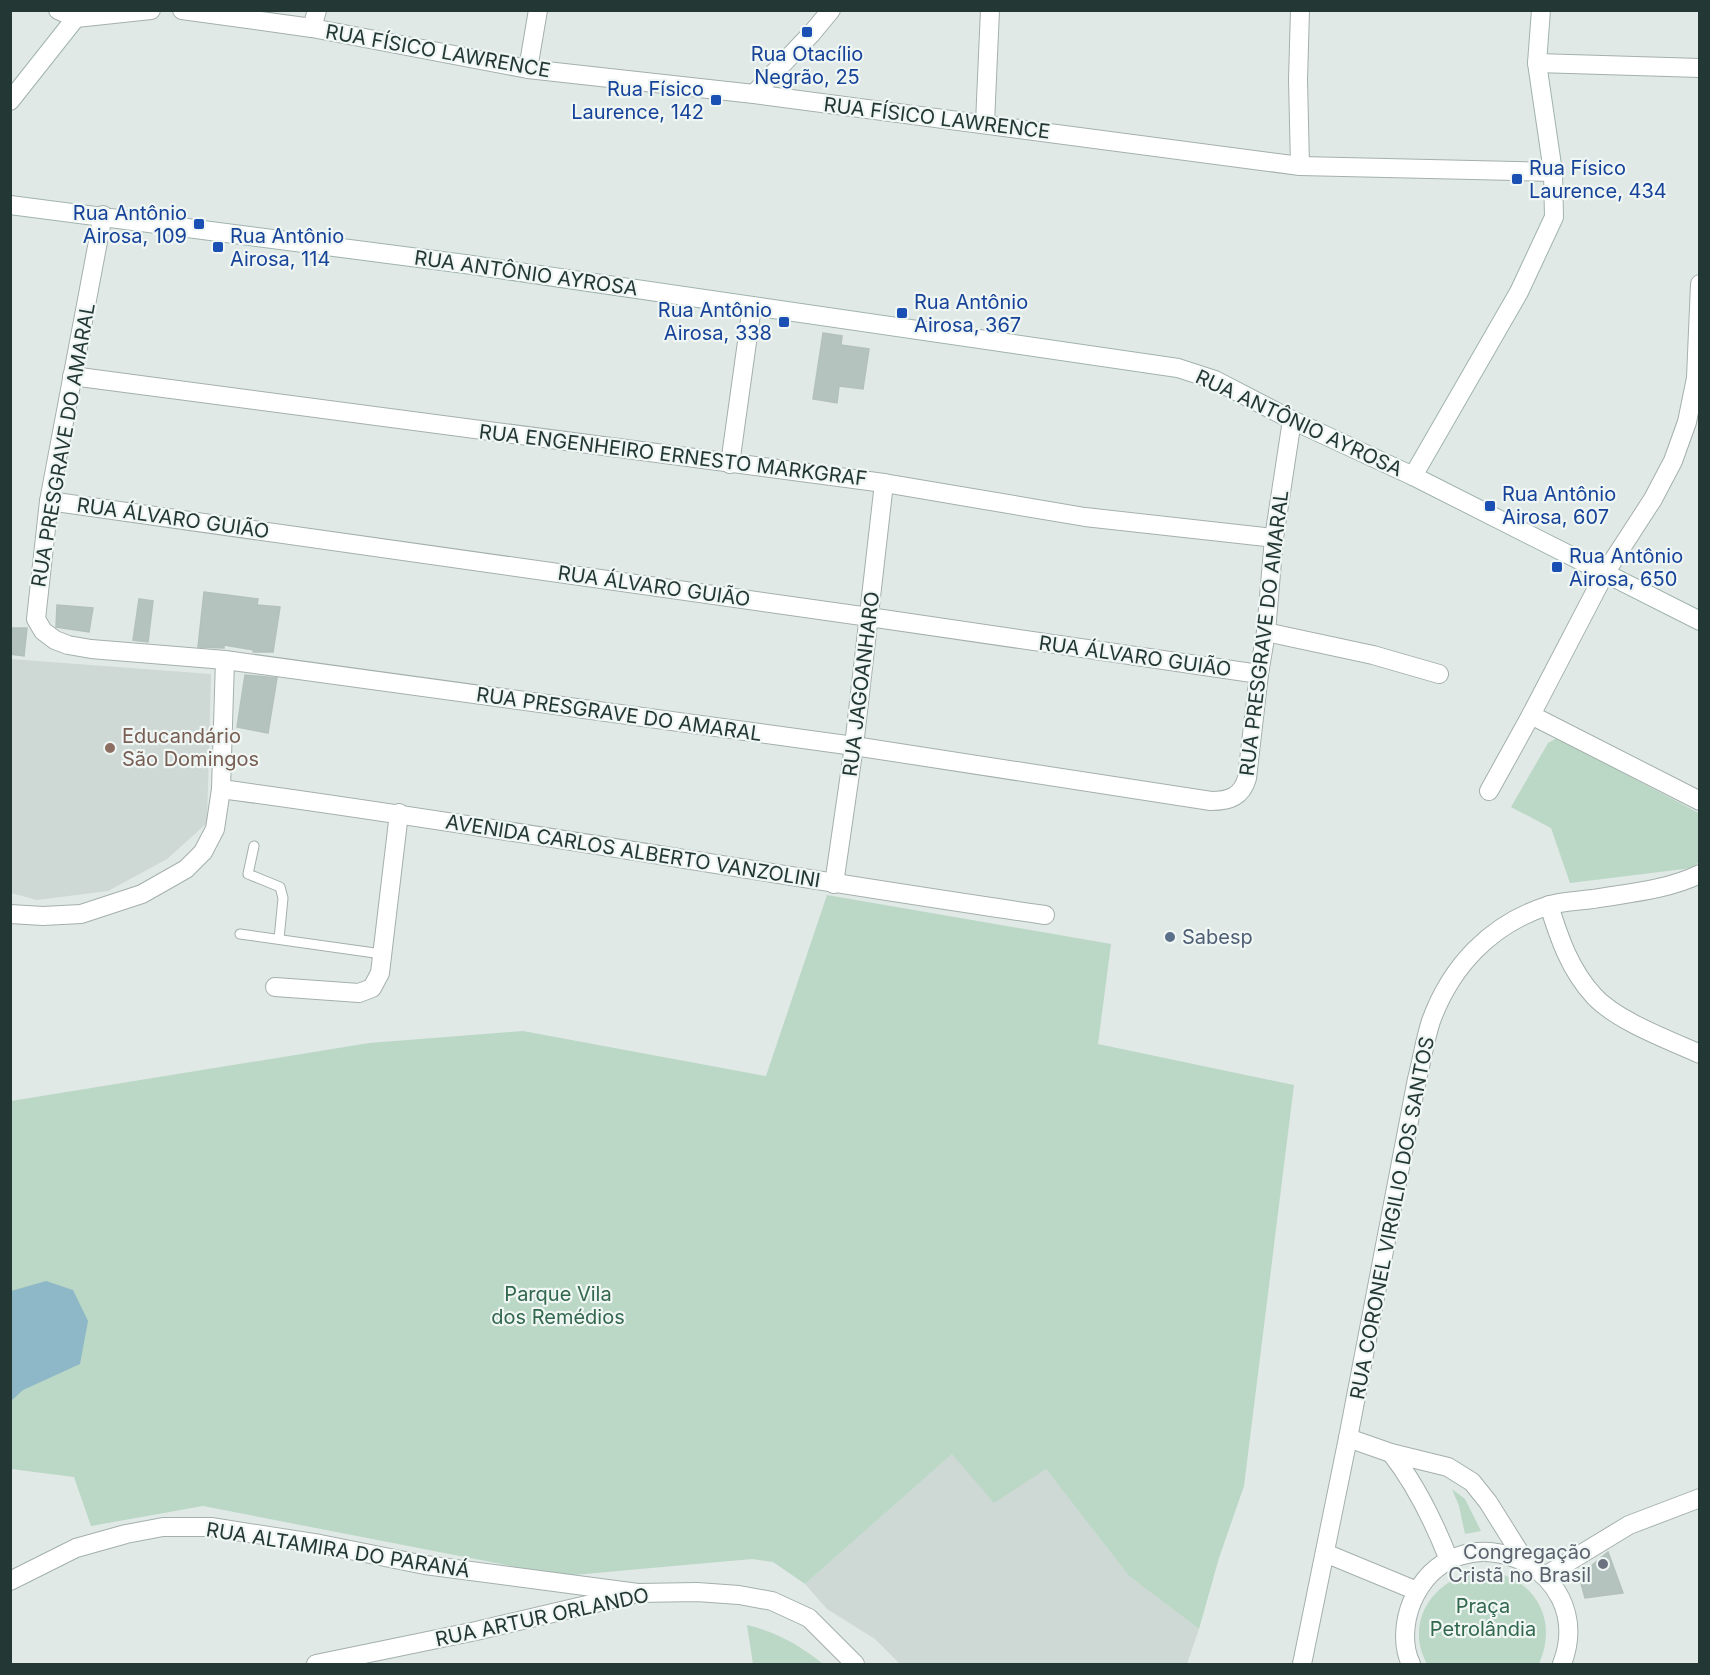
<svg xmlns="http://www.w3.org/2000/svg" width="1710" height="1675" font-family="Inter,sans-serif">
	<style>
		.built { fill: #ced8d5 }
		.green { fill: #bbd7c6 }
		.water { fill: #8eb8c8 }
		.building { fill: #b5c3bf; stroke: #b3c1bd; stroke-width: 1.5 }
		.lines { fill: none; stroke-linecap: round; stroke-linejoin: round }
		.lane-casing { stroke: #a4b0ad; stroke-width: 11 }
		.street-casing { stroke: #a4b0ad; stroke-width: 20 }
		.secondary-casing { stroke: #a0b3ae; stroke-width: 20 }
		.lane { stroke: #fff; stroke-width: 9 }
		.street { stroke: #fff; stroke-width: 18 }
		.secondary { stroke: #fff; stroke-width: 18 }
		.transit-dot { fill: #1a4fb4; stroke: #eff6f3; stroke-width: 2 }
		.education-dot { fill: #8d6e63; stroke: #eff6f3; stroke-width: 2 }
		.service-dot { fill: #5c6f8a; stroke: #eff6f3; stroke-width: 2 }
		.worship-dot { fill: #6b7280; stroke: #eff6f3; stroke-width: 2 }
		.labels { text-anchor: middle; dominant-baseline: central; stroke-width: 4.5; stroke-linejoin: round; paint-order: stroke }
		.street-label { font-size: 20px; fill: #233734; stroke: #eff6f3 }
		.transit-label { font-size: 20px; fill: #164399; stroke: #eff6f3; text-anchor: start }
		.education-label { font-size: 20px; fill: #785e54; stroke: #eff6f3; text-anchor: start }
		.service-label { font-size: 20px; fill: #4e5e75; stroke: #eff6f3; text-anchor: start }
		.park-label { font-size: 20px; fill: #32684d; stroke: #eff6f3 }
		.worship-label { font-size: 20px; fill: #5b616d; stroke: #eff6f3; text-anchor: end }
	</style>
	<rect width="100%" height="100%" fill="#e0e9e6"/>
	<g class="built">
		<polygon points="10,659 211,674 207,823 167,859 108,891 37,900 11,893"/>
		<polygon points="952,1454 1046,1469 1129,1576 1199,1629 1187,1664 900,1664 875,1639 827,1609 805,1584"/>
	</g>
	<g class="green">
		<polygon points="1557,738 1699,813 1699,862 1692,868 1570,883 1551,828 1511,807 1548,743"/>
		<polygon points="827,895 1111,944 1098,1044 1294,1085 1244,1486 1219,1558 1199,1629 1129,1576 1046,1469 994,1503 952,1454 805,1584 773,1562 752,1559 562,1576 203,1506 91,1526 74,1477 11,1469 11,1101 369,1043 523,1031 766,1076"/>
		<polygon points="1452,1489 1465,1499 1481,1531 1465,1534 1459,1506"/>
		<path d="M1490 1571C1537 1580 1558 1621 1539 1664H1427C1401 1617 1441 1570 1490 1571Z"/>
		<path d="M747 1625C777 1632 799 1645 823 1664H753Z"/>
	</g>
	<polygon class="water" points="46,1281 73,1290 88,1321 80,1364 23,1390 11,1401 11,1291"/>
	<g class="building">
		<polygon points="823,333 842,336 841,345 869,349 863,389 839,386 837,403 813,399"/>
		<polygon points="204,592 258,599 257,605 280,607 273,652 253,652 254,650 224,645 224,648 198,647"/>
		<polygon points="139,599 153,601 148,642 133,640"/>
		<polygon points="57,605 93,608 89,632 56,627"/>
		<polygon points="10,628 27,628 24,656 10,654"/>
		<polygon points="245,675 277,678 268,733 237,727"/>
		<polygon points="1608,1552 1623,1593 1585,1598 1579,1576"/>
	</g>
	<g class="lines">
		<defs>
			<g id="lane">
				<polyline points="254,846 248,874 280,887 283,898 279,939"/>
				<polyline points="240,934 382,954"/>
			</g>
			<g id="street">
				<polyline points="58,10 76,18 151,10"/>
				<polyline points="182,10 312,28 528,69 754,94 1300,166 1553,172"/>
				<polyline points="1300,10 1298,80 1300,166"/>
				<polyline points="312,28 317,10"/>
				<polyline points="1537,63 1700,68"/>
				<polyline points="528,69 538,10"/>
				<polyline points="754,94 812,33 831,10"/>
				<polyline points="985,123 990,10"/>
				<path d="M103 215 49 501 36 619 43 631 55 640 68 645 91 649 225 660 854 746 1211 801C1230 801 1242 796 1247 778L1259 674 1266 632 1274 538 1292 420"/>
				<polyline points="72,376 884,483 1085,517 1274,538"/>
				<polyline points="730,464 752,306"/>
				<polyline points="49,501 869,617 1259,674"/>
				<polyline points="1266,632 1373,655 1439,674"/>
				<polyline points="1531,715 1700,801"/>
				<path d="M221 789C497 826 770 875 1045 915"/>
				<polyline points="1489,791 1531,715 1605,573 1653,499 1673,461 1687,422 1696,378 1700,284"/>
				<polyline points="834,884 854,746 884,483"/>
				<path d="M1549 905C1559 938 1570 970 1594 996 1617 1021 1669 1040 1700 1054"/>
				<polyline points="10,914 43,916 81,914 142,894 186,869 203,852 215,829 221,789 225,660"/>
				<polyline points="275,987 359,993 372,988 380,973 399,813"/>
				<polyline points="1348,1438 1391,1453 1448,1467 1472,1482 1488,1502 1525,1561"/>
				<path d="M1391 1453C1417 1486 1434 1522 1449 1560"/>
				<polyline points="1325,1553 1417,1591"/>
				<polyline points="1545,1576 1629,1525 1700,1498"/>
				<polyline points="10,1581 76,1548 126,1534 163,1527 211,1527 320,1544 425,1565 638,1593"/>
				<polyline points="316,1664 476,1631 638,1593 697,1592 739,1595 772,1601 809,1618 855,1664"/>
				<path d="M1302 1664 1348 1438 1417 1079C1422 1060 1425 1039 1431 1021 1451 966 1491 924 1547 906 1561 901 1578 901 1593 899 1629 893 1667 890 1700 874"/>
				<path d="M1411 1664C1402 1646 1404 1621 1412 1602 1454 1504 1600 1564 1562 1664"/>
			</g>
			<g id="secondary">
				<polyline points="10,101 82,10"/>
				<polyline points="10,205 465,264 1178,368 1215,380 1292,420 1413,476 1700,621"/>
				<polyline points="1413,476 1519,292 1554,217 1553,172 1537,63 1541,10"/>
			</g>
		</defs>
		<use href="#lane" class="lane-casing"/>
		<use href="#street" class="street-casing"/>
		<use href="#secondary" class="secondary-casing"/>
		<use href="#lane" class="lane"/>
		<use href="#street" class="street"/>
		<use href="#secondary" class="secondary"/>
	</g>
	<g class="transit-dot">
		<rect x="801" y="26" width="12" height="12" rx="3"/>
		<rect x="710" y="94" width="12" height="12" rx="3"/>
		<rect x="1511" y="173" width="12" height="12" rx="3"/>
		<rect x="193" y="218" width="12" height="12" rx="3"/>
		<rect x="212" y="241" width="12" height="12" rx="3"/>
		<rect x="896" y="307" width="12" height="12" rx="3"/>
		<rect x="778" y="316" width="12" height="12" rx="3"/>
		<rect x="1484" y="500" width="12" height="12" rx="3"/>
		<rect x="1551" y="561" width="12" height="12" rx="3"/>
	</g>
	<circle class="education-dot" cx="110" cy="748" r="6"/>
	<circle class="service-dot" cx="1170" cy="937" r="6"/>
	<circle class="worship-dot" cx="1603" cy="1564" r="6"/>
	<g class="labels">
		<g class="street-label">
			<text transform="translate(438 51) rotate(10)">RUA FÍSICO LAWRENCE</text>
			<text transform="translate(937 118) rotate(7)">RUA FÍSICO LAWRENCE</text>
			<text transform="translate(526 273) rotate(8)">RUA ANTÔNIO AYROSA</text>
			<text transform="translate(1299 423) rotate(25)">RUA ANTÔNIO AYROSA</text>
			<text transform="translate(63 445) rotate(-80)">RUA PRESGRAVE DO AMARAL</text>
			<text transform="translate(673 455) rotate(7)">RUA ENGENHEIRO ERNESTO MARKGRAF</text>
			<text transform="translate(173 518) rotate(8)">RUA ÁLVARO GUIÃO</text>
			<text transform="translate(654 586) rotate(8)">RUA ÁLVARO GUIÃO</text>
			<text transform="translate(1264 633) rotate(-83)">RUA PRESGRAVE DO AMARAL</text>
			<text transform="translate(1135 656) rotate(8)">RUA ÁLVARO GUIÃO</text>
			<text transform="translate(861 684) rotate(-83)">RUA JAGOANHARO</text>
			<text transform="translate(619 714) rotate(8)">RUA PRESGRAVE DO AMARAL</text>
			<text transform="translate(633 851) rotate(9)">AVENIDA CARLOS ALBERTO VANZOLINI</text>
			<text transform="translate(1392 1218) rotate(-79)">RUA CORONEL VIRGILIO DOS SANTOS</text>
			<text transform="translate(338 1550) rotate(9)">RUA ALTAMIRA DO PARANÁ</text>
			<text transform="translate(542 1617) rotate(-12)">RUA ARTUR ORLANDO</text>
		</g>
		<g class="transit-label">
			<text x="807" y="54" text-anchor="middle">Rua Otacílio<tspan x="807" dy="23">Negrão, 25</tspan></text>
			<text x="704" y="89" text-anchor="end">Rua Físico<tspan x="704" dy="23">Laurence, 142</tspan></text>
			<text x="1529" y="168">Rua Físico<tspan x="1529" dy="23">Laurence, 434</tspan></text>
			<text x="187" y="213" text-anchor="end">Rua Antônio<tspan x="187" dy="23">Airosa, 109</tspan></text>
			<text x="230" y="236">Rua Antônio<tspan x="230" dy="23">Airosa, 114</tspan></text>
			<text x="914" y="302">Rua Antônio<tspan x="914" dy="23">Airosa, 367</tspan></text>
			<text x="772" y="310" text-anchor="end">Rua Antônio<tspan x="772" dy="23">Airosa, 338</tspan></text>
			<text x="1502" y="494">Rua Antônio<tspan x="1502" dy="23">Airosa, 607</tspan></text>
			<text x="1569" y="556">Rua Antônio<tspan x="1569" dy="23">Airosa, 650</tspan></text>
		</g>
		<g class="education-label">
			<text x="122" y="736">Educandário<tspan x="122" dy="23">São Domingos</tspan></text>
		</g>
		<g class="service-label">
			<text x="1182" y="937">Sabesp</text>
		</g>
		<g class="park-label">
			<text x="558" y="1294">Parque Vila<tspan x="558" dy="23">dos Remédios</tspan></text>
			<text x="1483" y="1606">Praça<tspan x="1483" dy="23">Petrolândia</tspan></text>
		</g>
		<g class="worship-label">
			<text x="1591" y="1552">Congregação<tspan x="1591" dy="23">Cristã no Brasil</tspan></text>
		</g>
	</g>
	<rect width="1710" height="1675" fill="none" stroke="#233734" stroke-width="24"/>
</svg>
